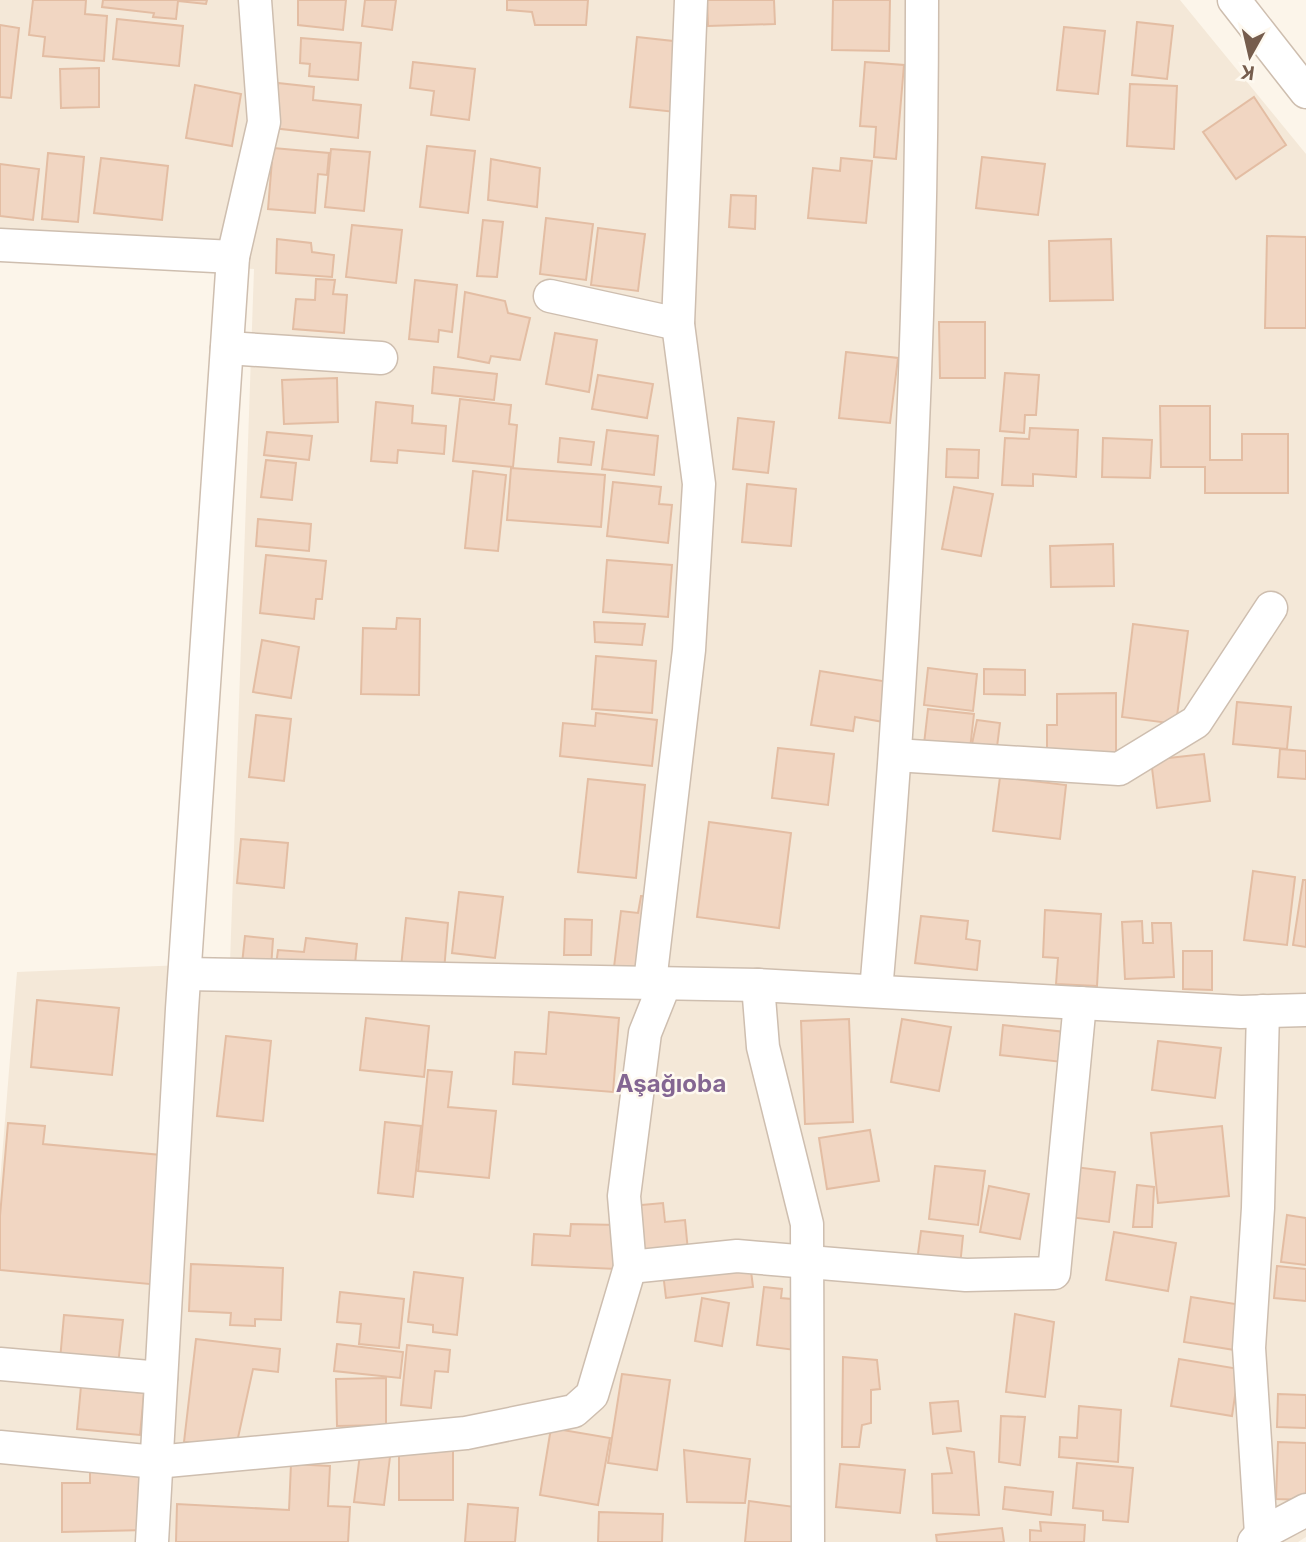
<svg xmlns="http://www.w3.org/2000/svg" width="1306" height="1542" font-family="Inter,sans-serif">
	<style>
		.residential { fill: #f4e8d8 }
		.building { fill: #f1d6c2; stroke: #e3bda3; stroke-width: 2 }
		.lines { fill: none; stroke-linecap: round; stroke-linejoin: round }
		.minor-casing { stroke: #cebeaf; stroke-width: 35 }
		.minor { stroke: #fff; stroke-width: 32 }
		.labels { text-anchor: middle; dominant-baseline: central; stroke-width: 5; stroke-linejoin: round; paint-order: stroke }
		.quarter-label { font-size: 24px; font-weight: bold; fill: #846692; stroke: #fef9f0 }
	</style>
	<rect width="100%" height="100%" fill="#fcf5ea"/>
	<polygon class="residential" points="0,0 1180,0 1306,154 1306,1537 1298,1542 0,1542 0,1182 17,972 230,963 254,269 0,254"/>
	<g class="building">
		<polygon points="33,0 86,0 85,14 107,16 104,61 43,56 45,37 29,35"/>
		<polygon points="103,0 207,0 206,4 178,1 176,19 153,17 154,13 102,7"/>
		<polygon points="298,0 346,0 343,30 298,25"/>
		<polygon points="365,0 396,0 392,30 362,26"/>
		<polygon points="507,0 588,0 586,25 535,25 532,12 507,10"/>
		<polygon points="707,0 774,0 775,24 708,26"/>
		<polygon points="833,0 890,0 889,51 832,50"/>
		<polygon points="117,19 183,26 179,66 113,59"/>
		<polygon points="1137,22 1173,26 1167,79 1132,75"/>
		<polygon points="0,25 19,28 11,98 0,97"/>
		<polygon points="1064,27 1105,31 1098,94 1057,90"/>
		<polygon points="637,37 682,42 675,112 630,107"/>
		<polygon points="301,38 361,43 358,80 309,76 310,64 300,63"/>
		<polygon points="413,62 475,69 469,120 431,115 434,91 410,88"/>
		<polygon points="865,62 904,65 896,159 874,157 876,127 860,126"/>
		<polygon points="99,68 99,107 61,108 60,69"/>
		<polygon points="278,83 314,87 313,100 361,105 358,138 273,128"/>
		<polygon points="1130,84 1177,86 1174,149 1127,146"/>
		<polygon points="195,85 241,94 232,146 186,138"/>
		<polygon points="1254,97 1286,145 1236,179 1203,132"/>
		<polygon points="427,146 475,151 468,213 420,207"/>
		<polygon points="273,148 329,153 327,175 318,174 315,213 268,209"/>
		<polygon points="331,149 370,152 364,211 325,207"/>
		<polygon points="48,153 84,157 78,222 42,219"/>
		<polygon points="982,157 1045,164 1038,215 976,208"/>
		<polygon points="101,158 168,166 162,220 94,213"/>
		<polygon points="841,158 872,161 866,223 808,218 813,168 840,171"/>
		<polygon points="491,159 540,168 537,207 488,200"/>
		<polygon points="0,164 39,169 33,220 0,216"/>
		<polygon points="731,195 756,196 755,229 729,227"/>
		<polygon points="546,218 593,224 586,280 540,274"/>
		<polygon points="483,220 503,222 497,277 477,276"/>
		<polygon points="352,225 402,230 396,283 346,277"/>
		<polygon points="598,228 645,234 638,291 591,285"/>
		<polygon points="1267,236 1306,237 1306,328 1265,328"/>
		<polygon points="277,239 311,243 312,252 334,255 332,277 276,273"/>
		<polygon points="1111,239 1113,300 1050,301 1049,241"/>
		<polygon points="316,279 335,280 333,294 347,295 344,333 293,329 296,299 315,300"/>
		<polygon points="415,280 457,285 452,332 439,330 438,342 409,339"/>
		<polygon points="465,292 505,301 508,313 530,318 520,360 491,356 489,363 458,357"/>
		<polygon points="939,322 985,322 985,378 940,378"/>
		<polygon points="555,333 597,340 589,392 546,384"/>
		<polygon points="846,352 898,358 890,423 839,418"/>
		<polygon points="434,367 497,374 494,400 432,393"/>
		<polygon points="1005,373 1039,375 1036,415 1025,415 1024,433 1000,431"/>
		<polygon points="598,375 653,384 647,418 592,409"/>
		<polygon points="337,378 338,422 284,424 282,380"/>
		<polygon points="460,399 511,405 509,424 517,425 513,467 453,461"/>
		<polygon points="376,402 413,406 412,423 446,426 444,454 398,450 397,463 371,461"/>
		<polygon points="1160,406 1210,406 1210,460 1242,460 1242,434 1288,434 1288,493 1205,493 1205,467 1161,467"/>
		<polygon points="738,418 774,422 768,473 733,469"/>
		<polygon points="1030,428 1078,430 1076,477 1033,474 1033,486 1002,485 1005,438 1029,439"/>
		<polygon points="607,430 658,436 654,475 602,469"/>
		<polygon points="267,432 312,436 309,460 264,455"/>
		<polygon points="560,438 594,442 591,465 558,462"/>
		<polygon points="1103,438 1152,440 1150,478 1102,477"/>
		<polygon points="947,449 979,450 978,478 946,477"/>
		<polygon points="266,460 296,463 292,500 261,497"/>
		<polygon points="511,468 605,475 601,527 507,520"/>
		<polygon points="473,471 506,475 498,551 465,548"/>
		<polygon points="613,482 661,487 659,504 672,505 668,543 607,536"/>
		<polygon points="747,484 796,489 791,546 742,542"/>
		<polygon points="954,487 993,494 981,556 942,549"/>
		<polygon points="258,519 311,524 309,551 256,546"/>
		<polygon points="1113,544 1114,586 1051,587 1050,546"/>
		<polygon points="266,555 326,561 322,599 316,599 314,619 260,613"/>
		<polygon points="607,560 672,565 668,617 603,612"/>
		<polygon points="397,618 420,619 419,695 361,694 363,628 396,629"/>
		<polygon points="594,622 645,624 642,645 595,642"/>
		<polygon points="1133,624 1188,631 1176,724 1122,717"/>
		<polygon points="262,640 299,647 291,698 253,692"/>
		<polygon points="596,656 656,661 652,713 592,709"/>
		<polygon points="928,668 977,674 973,711 924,705"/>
		<polygon points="984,669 1025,670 1025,695 984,694"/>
		<polygon points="820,671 895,683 889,723 855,717 853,731 811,725"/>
		<polygon points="1116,693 1116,755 1047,754 1047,725 1057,725 1057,694"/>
		<polygon points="1237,702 1291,707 1287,749 1233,744"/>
		<polygon points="928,709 974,714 970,749 924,744"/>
		<polygon points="596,713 657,720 652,766 560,756 563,723 595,726"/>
		<polygon points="256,715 291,719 284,781 249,777"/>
		<polygon points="977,720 1000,723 997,747 972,744"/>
		<polygon points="778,748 834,754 828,805 772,798"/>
		<polygon points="1280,749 1306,751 1306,779 1278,777"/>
		<polygon points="1204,754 1210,801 1157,808 1151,760"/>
		<polygon points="1000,777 1066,785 1060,839 993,831"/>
		<polygon points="588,779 645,785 636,878 578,872"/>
		<polygon points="709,822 791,833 779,928 697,917"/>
		<polygon points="241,839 288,843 284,888 237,883"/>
		<polygon points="1253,871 1295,877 1287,945 1244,940"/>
		<polygon points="1303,880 1306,880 1306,947 1293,945"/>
		<polygon points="459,892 503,897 495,958 452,953"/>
		<polygon points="641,896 656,897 648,971 614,967 621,911 638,913"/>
		<polygon points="1045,910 1101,914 1097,986 1056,984 1058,958 1043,957"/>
		<polygon points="921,916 968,921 966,939 980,941 977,970 915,963"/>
		<polygon points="406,918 448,923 444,971 401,967"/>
		<polygon points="565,919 592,920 591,955 564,955"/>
		<polygon points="1142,921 1143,943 1153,943 1152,923 1171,923 1174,977 1125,979 1122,922"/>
		<polygon points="245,936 273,939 271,968 242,964"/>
		<polygon points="306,938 357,944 354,974 276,965 278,950 304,952"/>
		<polygon points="1183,951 1212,951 1212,990 1183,989"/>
		<polygon points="37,1000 119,1008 112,1075 31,1067"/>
		<polygon points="549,1012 619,1018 613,1092 513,1084 515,1052 546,1054"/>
		<polygon points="366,1018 429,1026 424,1077 360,1070"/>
		<polygon points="849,1019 853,1122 805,1124 801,1021"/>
		<polygon points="902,1019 951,1027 939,1091 891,1082"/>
		<polygon points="1003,1025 1065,1032 1062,1062 1000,1055"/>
		<polygon points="226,1036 271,1041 263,1121 217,1116"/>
		<polygon points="1158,1041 1221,1048 1215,1098 1152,1090"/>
		<polygon points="428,1070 452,1072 448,1107 496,1111 489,1178 418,1171"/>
		<polygon points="385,1122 421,1126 413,1197 378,1193"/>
		<polygon points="8,1123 45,1126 43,1144 172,1156 160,1285 0,1270 0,1216"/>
		<polygon points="1222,1126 1229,1196 1158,1203 1151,1133"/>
		<polygon points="870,1130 879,1181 827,1189 819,1138"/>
		<polygon points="935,1166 985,1171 978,1225 929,1219"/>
		<polygon points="1067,1166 1115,1172 1109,1222 1061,1216"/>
		<polygon points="1137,1185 1154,1187 1152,1227 1133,1227"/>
		<polygon points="989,1186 1029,1194 1020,1239 980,1232"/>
		<polygon points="663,1203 665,1222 685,1220 688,1251 635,1255 631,1206"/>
		<polygon points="1287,1215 1306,1218 1306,1265 1281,1262"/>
		<polygon points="571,1224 618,1225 616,1269 532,1265 534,1234 570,1236"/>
		<polygon points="921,1231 963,1236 960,1266 917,1261"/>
		<polygon points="1114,1232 1176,1243 1168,1291 1106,1280"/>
		<polygon points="750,1263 753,1287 666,1298 663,1273"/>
		<polygon points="191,1264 283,1268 281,1320 255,1319 255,1326 230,1325 231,1313 189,1311"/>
		<polygon points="1277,1266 1306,1269 1306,1301 1274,1298"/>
		<polygon points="414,1272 463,1278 457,1335 433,1332 433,1325 408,1322"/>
		<polygon points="764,1287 782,1289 781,1298 802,1300 795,1350 757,1345"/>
		<polygon points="340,1292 404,1299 399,1348 359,1344 361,1324 337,1322"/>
		<polygon points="1191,1297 1248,1306 1241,1351 1184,1342"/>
		<polygon points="702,1298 729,1303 722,1346 695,1341"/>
		<polygon points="1015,1314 1054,1322 1045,1397 1006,1392"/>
		<polygon points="64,1315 123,1320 118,1365 60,1360"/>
		<polygon points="196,1339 280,1349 278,1372 253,1369 236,1447 184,1442"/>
		<polygon points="337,1344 403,1352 400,1378 334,1371"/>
		<polygon points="407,1345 450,1350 448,1372 435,1371 431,1408 401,1405"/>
		<polygon points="843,1357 877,1360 880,1389 871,1390 871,1423 862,1425 859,1447 842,1447"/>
		<polygon points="1179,1359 1239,1369 1232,1416 1171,1406"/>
		<polygon points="622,1374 670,1380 657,1470 608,1463"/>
		<polygon points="386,1378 386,1425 337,1426 336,1379"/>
		<polygon points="81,1386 144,1393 140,1435 77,1429"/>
		<polygon points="1278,1394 1306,1395 1306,1428 1277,1427"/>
		<polygon points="958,1401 961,1431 933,1434 930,1403"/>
		<polygon points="1079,1406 1121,1410 1118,1462 1059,1457 1060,1437 1077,1438"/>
		<polygon points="1001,1416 1025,1417 1020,1465 999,1462"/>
		<polygon points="551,1428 610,1438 598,1505 540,1495"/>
		<polygon points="1278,1442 1306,1443 1306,1500 1276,1499"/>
		<rect x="399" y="1444" width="54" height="56"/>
		<polygon points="361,1446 391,1449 384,1505 354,1502"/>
		<polygon points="947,1448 974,1452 979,1515 933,1513 932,1474 952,1473"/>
		<polygon points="684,1450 750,1459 745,1503 687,1502"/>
		<polygon points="1077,1463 1133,1468 1128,1522 1103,1520 1103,1511 1073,1508"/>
		<polygon points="291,1464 330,1466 328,1506 350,1507 348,1542 176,1542 177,1504 289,1510"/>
		<polygon points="840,1464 905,1470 900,1513 836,1507"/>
		<polygon points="145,1465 146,1530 62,1532 62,1483 90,1483 90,1466"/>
		<polygon points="1005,1487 1053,1492 1051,1515 1003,1509"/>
		<polygon points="749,1501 803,1508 799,1542 745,1542"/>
		<polygon points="468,1504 518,1508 515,1542 465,1542"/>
		<polygon points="599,1512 663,1514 662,1542 598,1542"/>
		<polygon points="1040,1522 1085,1525 1084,1542 1030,1542 1030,1530 1041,1531"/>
		<polygon points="1002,1528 1004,1542 937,1542 936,1535"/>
	</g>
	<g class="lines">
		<defs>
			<g id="minor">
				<polyline points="1234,0 1306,92"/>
				<polyline points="0,245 233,257"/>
				<polyline points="550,296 678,324"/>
				<polyline points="227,348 381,358"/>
				<polyline points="895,755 1119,769 1196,722 1271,608"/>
				<polyline points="185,974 758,985 1241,1012 1306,1010"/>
				<polyline points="758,985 763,1047 807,1224 808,1542"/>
				<path d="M876 991C905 662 922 331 922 0"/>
				<polyline points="630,1267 737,1256 966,1275 1054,1273 1080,1003"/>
				<polyline points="0,1364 161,1378"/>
				<polyline points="0,1447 156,1462 466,1433 574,1411 592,1395 630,1267 624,1196 645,1033 663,988 650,982 689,650 699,484 678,324 691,0"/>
				<polyline points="1261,1534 1249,1348 1258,1208 1263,1011"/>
				<polyline points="152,1542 182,1009 233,257 264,122 255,0"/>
				<polyline points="1254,1542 1261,1534 1306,1510"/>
			</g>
		</defs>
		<use href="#minor" class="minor-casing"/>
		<use href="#minor" class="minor"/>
	</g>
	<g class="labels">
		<g class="quarter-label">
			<text x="671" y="1083">Aşağıoba</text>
		</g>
	</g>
	<g transform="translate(1250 56) rotate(188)" stroke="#fef9f0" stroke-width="5" paint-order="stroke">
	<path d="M0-5L12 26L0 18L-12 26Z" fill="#765d4d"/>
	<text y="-10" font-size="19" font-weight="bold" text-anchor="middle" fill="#765d4d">K</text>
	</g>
</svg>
